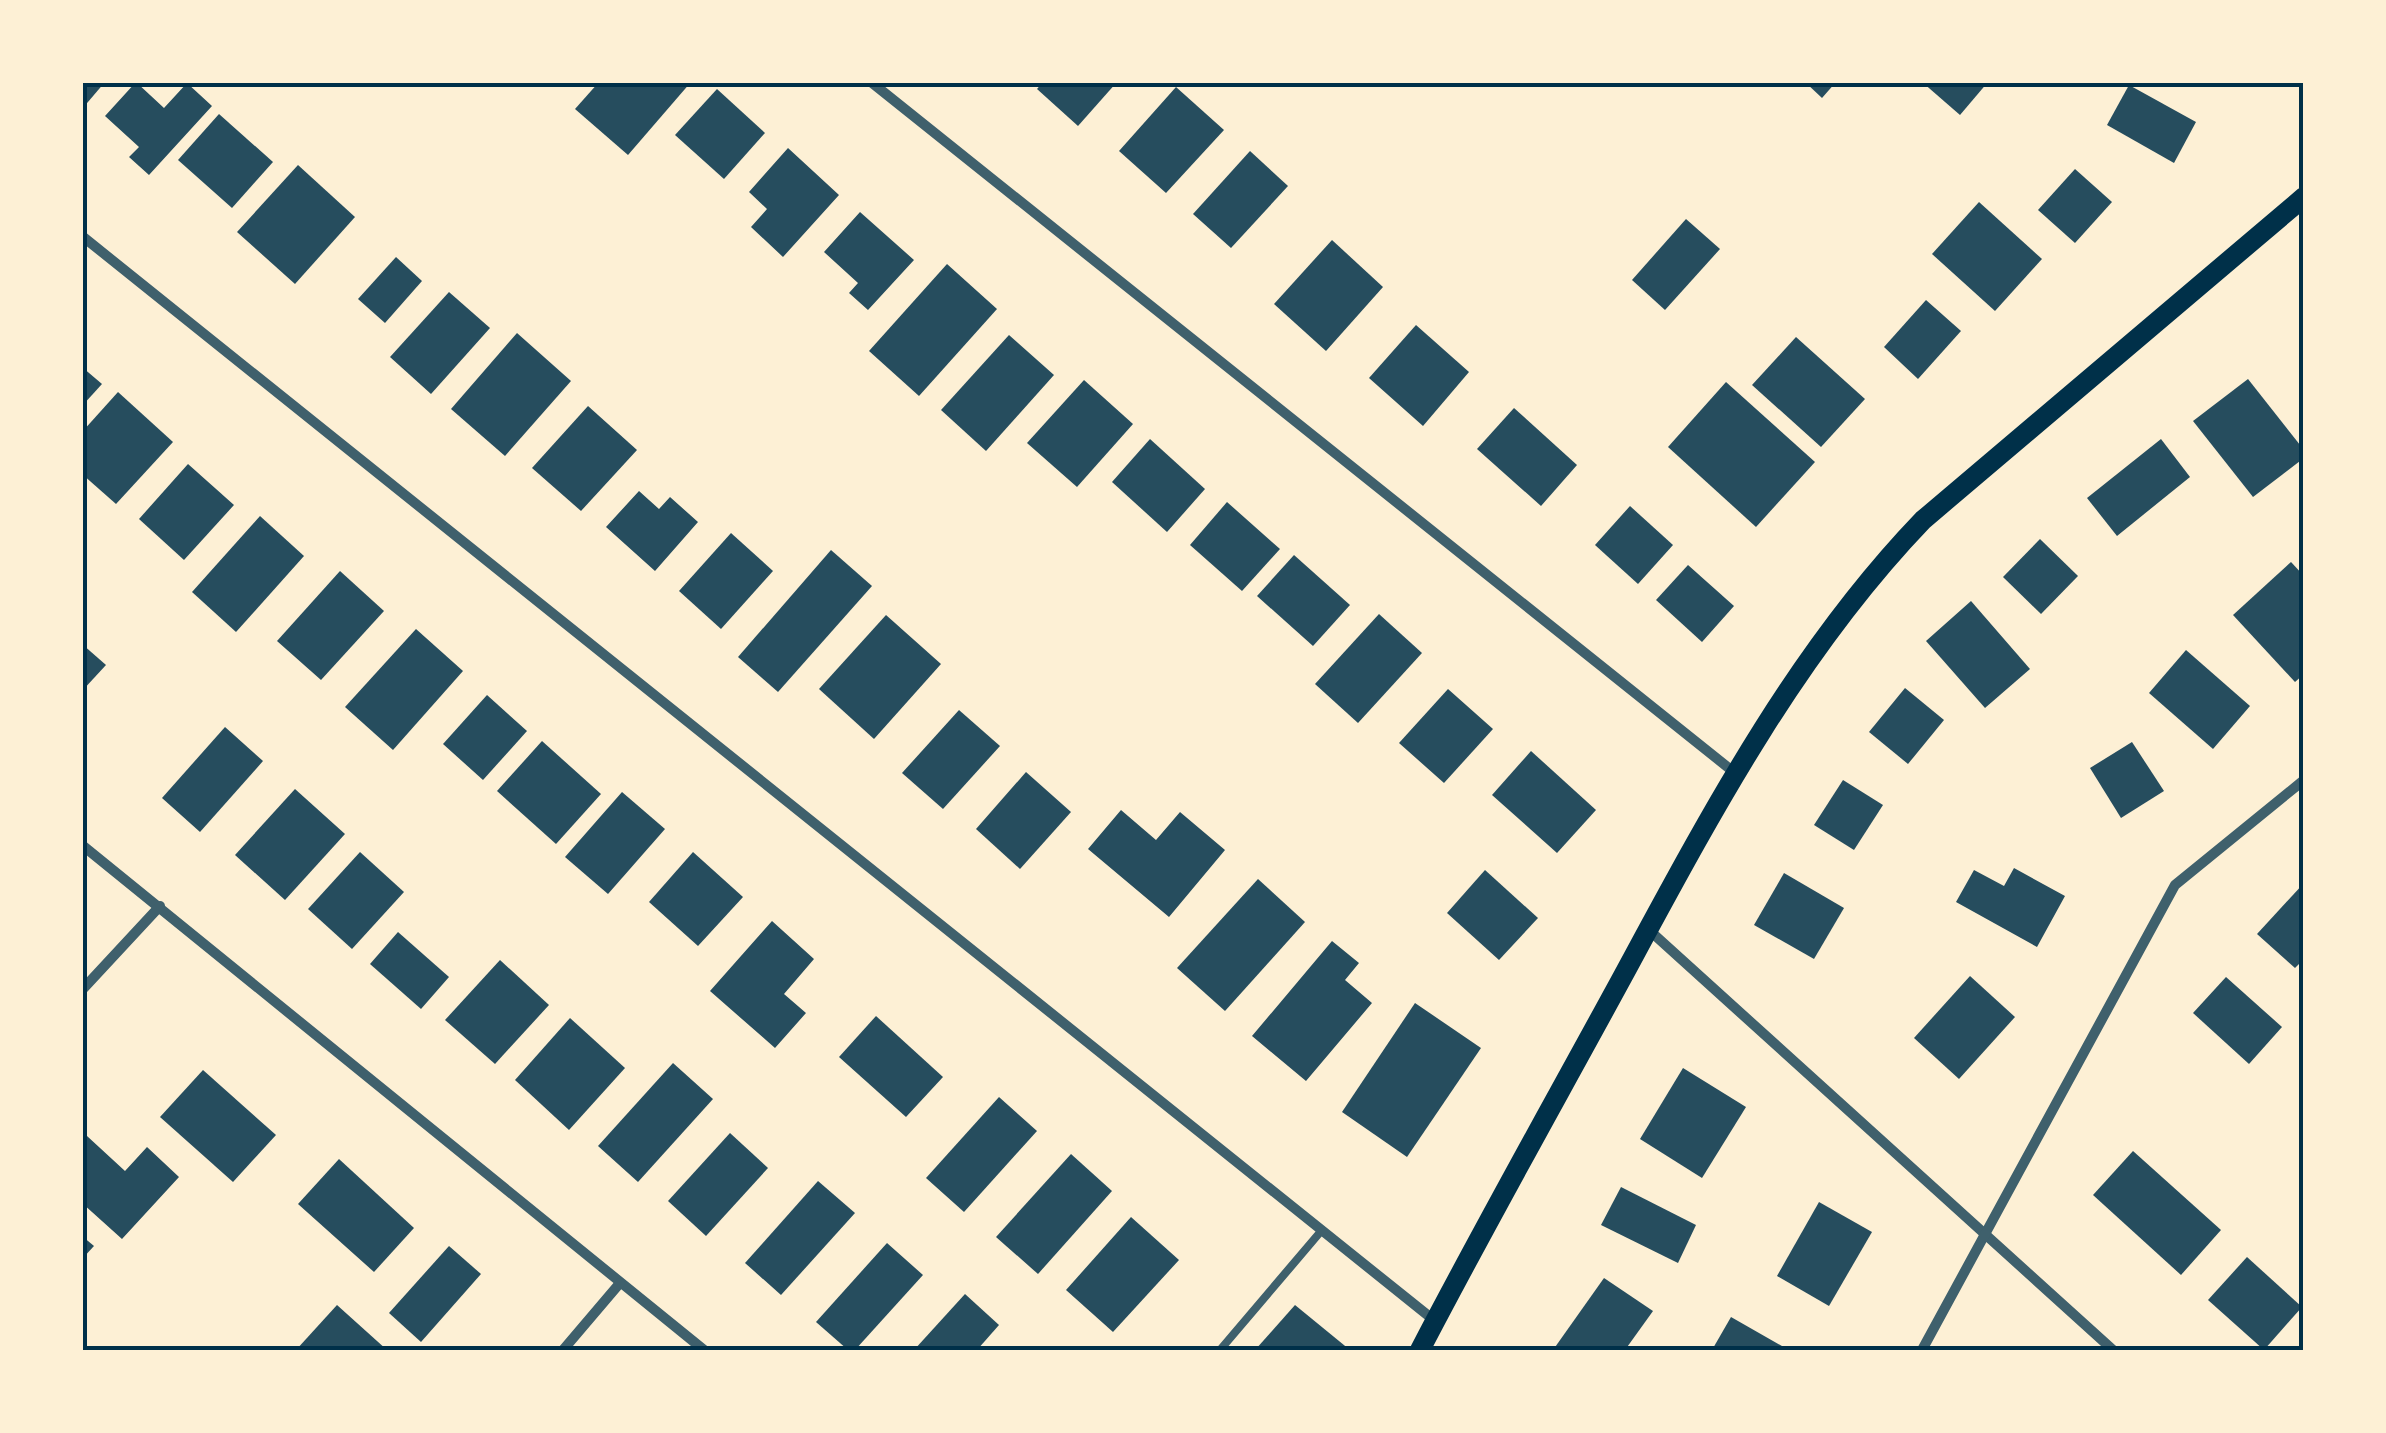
<svg xmlns="http://www.w3.org/2000/svg" width="2386" height="1433" font-family="'Fira Sans',sans-serif">
	<style>
		.building { fill: #264d5e }
		.lines { fill: none; stroke-linecap: round; stroke-linejoin: round }
		.service { stroke: #3f606c; stroke-width: 8 }
		.minor { stroke: #3f606c; stroke-width: 10 }
		.secondary { stroke: #003049; stroke-width: 20 }
		.neatline { fill: none; stroke: #003049; stroke-width: 4 }
	</style>
	<rect width="100%" height="100%" fill="#fdf0d5"/>
	<g class="building">
		<polygon points="82,82 105,82 82,109"/>
		<polygon points="136,82 164,108 187,83 212,106 149,175 129,157 139,147 105,116"/>
		<polygon points="599,82 691,82 628,155 575,109"/>
		<polygon points="1043,82 1117,82 1078,126 1037,89"/>
		<polygon points="1805,82 1836,82 1822,98"/>
		<polygon points="1922,82 1988,82 1960,115"/>
		<polygon points="2129,85 2196,122 2174,163 2107,125"/>
		<polygon points="1176,87 1224,130 1166,193 1119,151"/>
		<polygon points="717,89 765,133 724,179 675,135"/>
		<polygon points="219,114 273,162 232,208 178,160"/>
		<polygon points="788,148 839,195 783,257 751,227 767,209 749,192"/>
		<polygon points="1250,151 1288,186 1231,248 1193,214"/>
		<polygon points="298,165 355,217 295,284 237,232"/>
		<polygon points="2075,169 2112,202 2075,243 2038,210"/>
		<polygon points="1979,202 2042,259 1995,311 1932,254"/>
		<polygon points="860,212 914,260 868,310 849,293 858,283 824,252"/>
		<polygon points="1686,219 1720,249 1665,310 1632,280"/>
		<polygon points="1332,240 1383,287 1326,351 1274,304"/>
		<polygon points="396,257 422,281 385,323 358,299"/>
		<polygon points="947,264 997,309 919,396 869,351"/>
		<polygon points="449,292 490,328 431,394 390,357"/>
		<polygon points="1926,300 1961,331 1918,379 1884,347"/>
		<polygon points="1416,325 1469,372 1423,426 1369,378"/>
		<polygon points="517,333 571,381 505,456 451,409"/>
		<polygon points="1009,335 1054,375 986,451 941,410"/>
		<polygon points="1796,337 1865,399 1821,447 1752,385"/>
		<polygon points="82,367 102,384 82,406"/>
		<polygon points="2248,379 2304,450 2304,458 2253,497 2193,421"/>
		<polygon points="1084,380 1133,424 1077,487 1027,443"/>
		<polygon points="1726,382 1815,462 1756,527 1668,447"/>
		<polygon points="118,392 173,442 116,504 82,474 82,432"/>
		<polygon points="588,406 637,450 581,511 532,468"/>
		<polygon points="1514,408 1577,465 1541,506 1477,449"/>
		<polygon points="1150,439 1205,489 1167,532 1112,482"/>
		<polygon points="2161,439 2190,477 2117,536 2087,498"/>
		<polygon points="188,464 234,505 184,560 139,519"/>
		<polygon points="639,491 659,509 670,497 698,522 655,571 606,527"/>
		<polygon points="1227,502 1280,549 1242,591 1190,545"/>
		<polygon points="1630,506 1673,545 1638,584 1595,545"/>
		<polygon points="260,516 304,556 236,632 192,592"/>
		<polygon points="731,533 773,571 721,629 679,591"/>
		<polygon points="2040,539 2078,576 2041,614 2003,577"/>
		<polygon points="831,550 872,586 778,692 738,657"/>
		<polygon points="1294,555 1350,605 1313,646 1257,596"/>
		<polygon points="2291,562 2304,576 2304,674 2295,682 2233,615"/>
		<polygon points="1688,565 1734,606 1702,642 1656,600"/>
		<polygon points="340,571 384,611 321,680 277,641"/>
		<polygon points="1971,601 2030,669 1985,708 1926,641"/>
		<polygon points="1379,614 1422,653 1358,723 1315,684"/>
		<polygon points="886,615 941,664 874,739 819,689"/>
		<polygon points="416,629 463,671 393,750 345,707"/>
		<polygon points="82,644 106,665 82,691"/>
		<polygon points="2186,650 2250,706 2213,749 2149,693"/>
		<polygon points="1905,688 1944,720 1908,764 1869,732"/>
		<polygon points="1448,689 1493,729 1444,783 1399,743"/>
		<polygon points="487,695 527,731 483,780 443,744"/>
		<polygon points="959,710 1000,746 943,809 902,773"/>
		<polygon points="225,727 263,761 200,832 162,798"/>
		<polygon points="542,741 601,794 556,844 497,791"/>
		<polygon points="2132,742 2164,791 2121,818 2090,768"/>
		<polygon points="1531,751 1596,810 1557,853 1492,795"/>
		<polygon points="1026,772 1071,812 1020,869 976,829"/>
		<polygon points="1843,780 1883,805 1854,850 1814,825"/>
		<polygon points="295,789 345,834 285,900 235,855"/>
		<polygon points="622,792 665,829 608,894 565,857"/>
		<polygon points="1121,810 1156,840 1180,812 1225,850 1169,917 1088,849"/>
		<polygon points="360,852 404,892 352,949 308,909"/>
		<polygon points="693,852 743,897 698,946 649,902"/>
		<polygon points="2014,868 2065,896 2037,947 1956,902 1974,870 2004,886"/>
		<polygon points="1485,870 1538,918 1499,960 1447,913"/>
		<polygon points="1784,873 1844,908 1814,959 1754,925"/>
		<polygon points="1258,879 1305,922 1225,1011 1177,968"/>
		<polygon points="2304,883 2304,959 2295,968 2257,934"/>
		<polygon points="772,921 814,959 784,994 806,1013 775,1048 710,991"/>
		<polygon points="398,932 449,977 421,1009 370,964"/>
		<polygon points="1332,941 1359,963 1345,980 1372,1003 1306,1081 1252,1036"/>
		<polygon points="500,960 549,1005 495,1064 445,1020"/>
		<polygon points="1970,976 2015,1017 1959,1079 1914,1038"/>
		<polygon points="2226,977 2282,1027 2249,1064 2193,1013"/>
		<polygon points="1415,1003 1481,1048 1407,1157 1342,1112"/>
		<polygon points="876,1016 943,1077 906,1117 839,1057"/>
		<polygon points="570,1018 625,1068 569,1130 515,1080"/>
		<polygon points="673,1063 713,1099 638,1182 598,1146"/>
		<polygon points="1683,1068 1746,1107 1702,1178 1640,1139"/>
		<polygon points="203,1070 276,1135 233,1182 160,1117"/>
		<polygon points="999,1097 1037,1131 964,1212 926,1178"/>
		<polygon points="730,1133 768,1168 706,1236 668,1201"/>
		<polygon points="87,1136 125,1171 147,1147 179,1177 122,1239 82,1203 82,1141"/>
		<polygon points="2133,1151 2221,1230 2181,1275 2093,1195"/>
		<polygon points="1071,1154 1112,1191 1038,1274 996,1237"/>
		<polygon points="339,1159 414,1228 374,1272 298,1204"/>
		<polygon points="818,1181 855,1213 781,1295 745,1263"/>
		<polygon points="1621,1187 1696,1225 1678,1263 1601,1225"/>
		<polygon points="1819,1202 1872,1232 1829,1306 1777,1276"/>
		<polygon points="1131,1217 1179,1260 1113,1332 1066,1290"/>
		<polygon points="82,1236 94,1246 82,1259"/>
		<polygon points="887,1243 923,1275 855,1350 848,1350 816,1322"/>
		<polygon points="449,1246 481,1274 421,1342 389,1313"/>
		<polygon points="2247,1257 2302,1307 2264,1350 2208,1300"/>
		<polygon points="1604,1278 1653,1311 1625,1350 1553,1350"/>
		<polygon points="965,1294 999,1325 977,1350 914,1350"/>
		<polygon points="337,1305 387,1350 296,1350"/>
		<polygon points="1295,1305 1350,1350 1255,1350"/>
		<polygon points="1731,1317 1789,1350 1712,1350"/>
	</g>
	<g class="lines">
		<polyline class="service" points="1220,1350 1322,1230"/>
		<g class="minor">
			<polyline points="871,82 1735,773"/>
			<polyline points="82,236 1435,1321"/>
			<polyline points="82,845 704,1350"/>
			<polyline points="1649,930 2113,1350"/>
			<polyline points="82,990 160,906"/>
			<polyline points="563,1350 620,1283"/>
			<polyline points="1922,1350 2175,885 2304,780"/>
		</g>
		<path class="secondary" d="M1420 1350C1485 1225 1555 1101 1623 976 1710 815 1796 652 1923 520L2304 197"/>
	</g>
	<rect width="2386" height="1433" fill="none" stroke="#fdf0d5" stroke-width="170"/>
	<rect x="85" y="85" width="2216" height="1263" class="neatline"/>
</svg>
